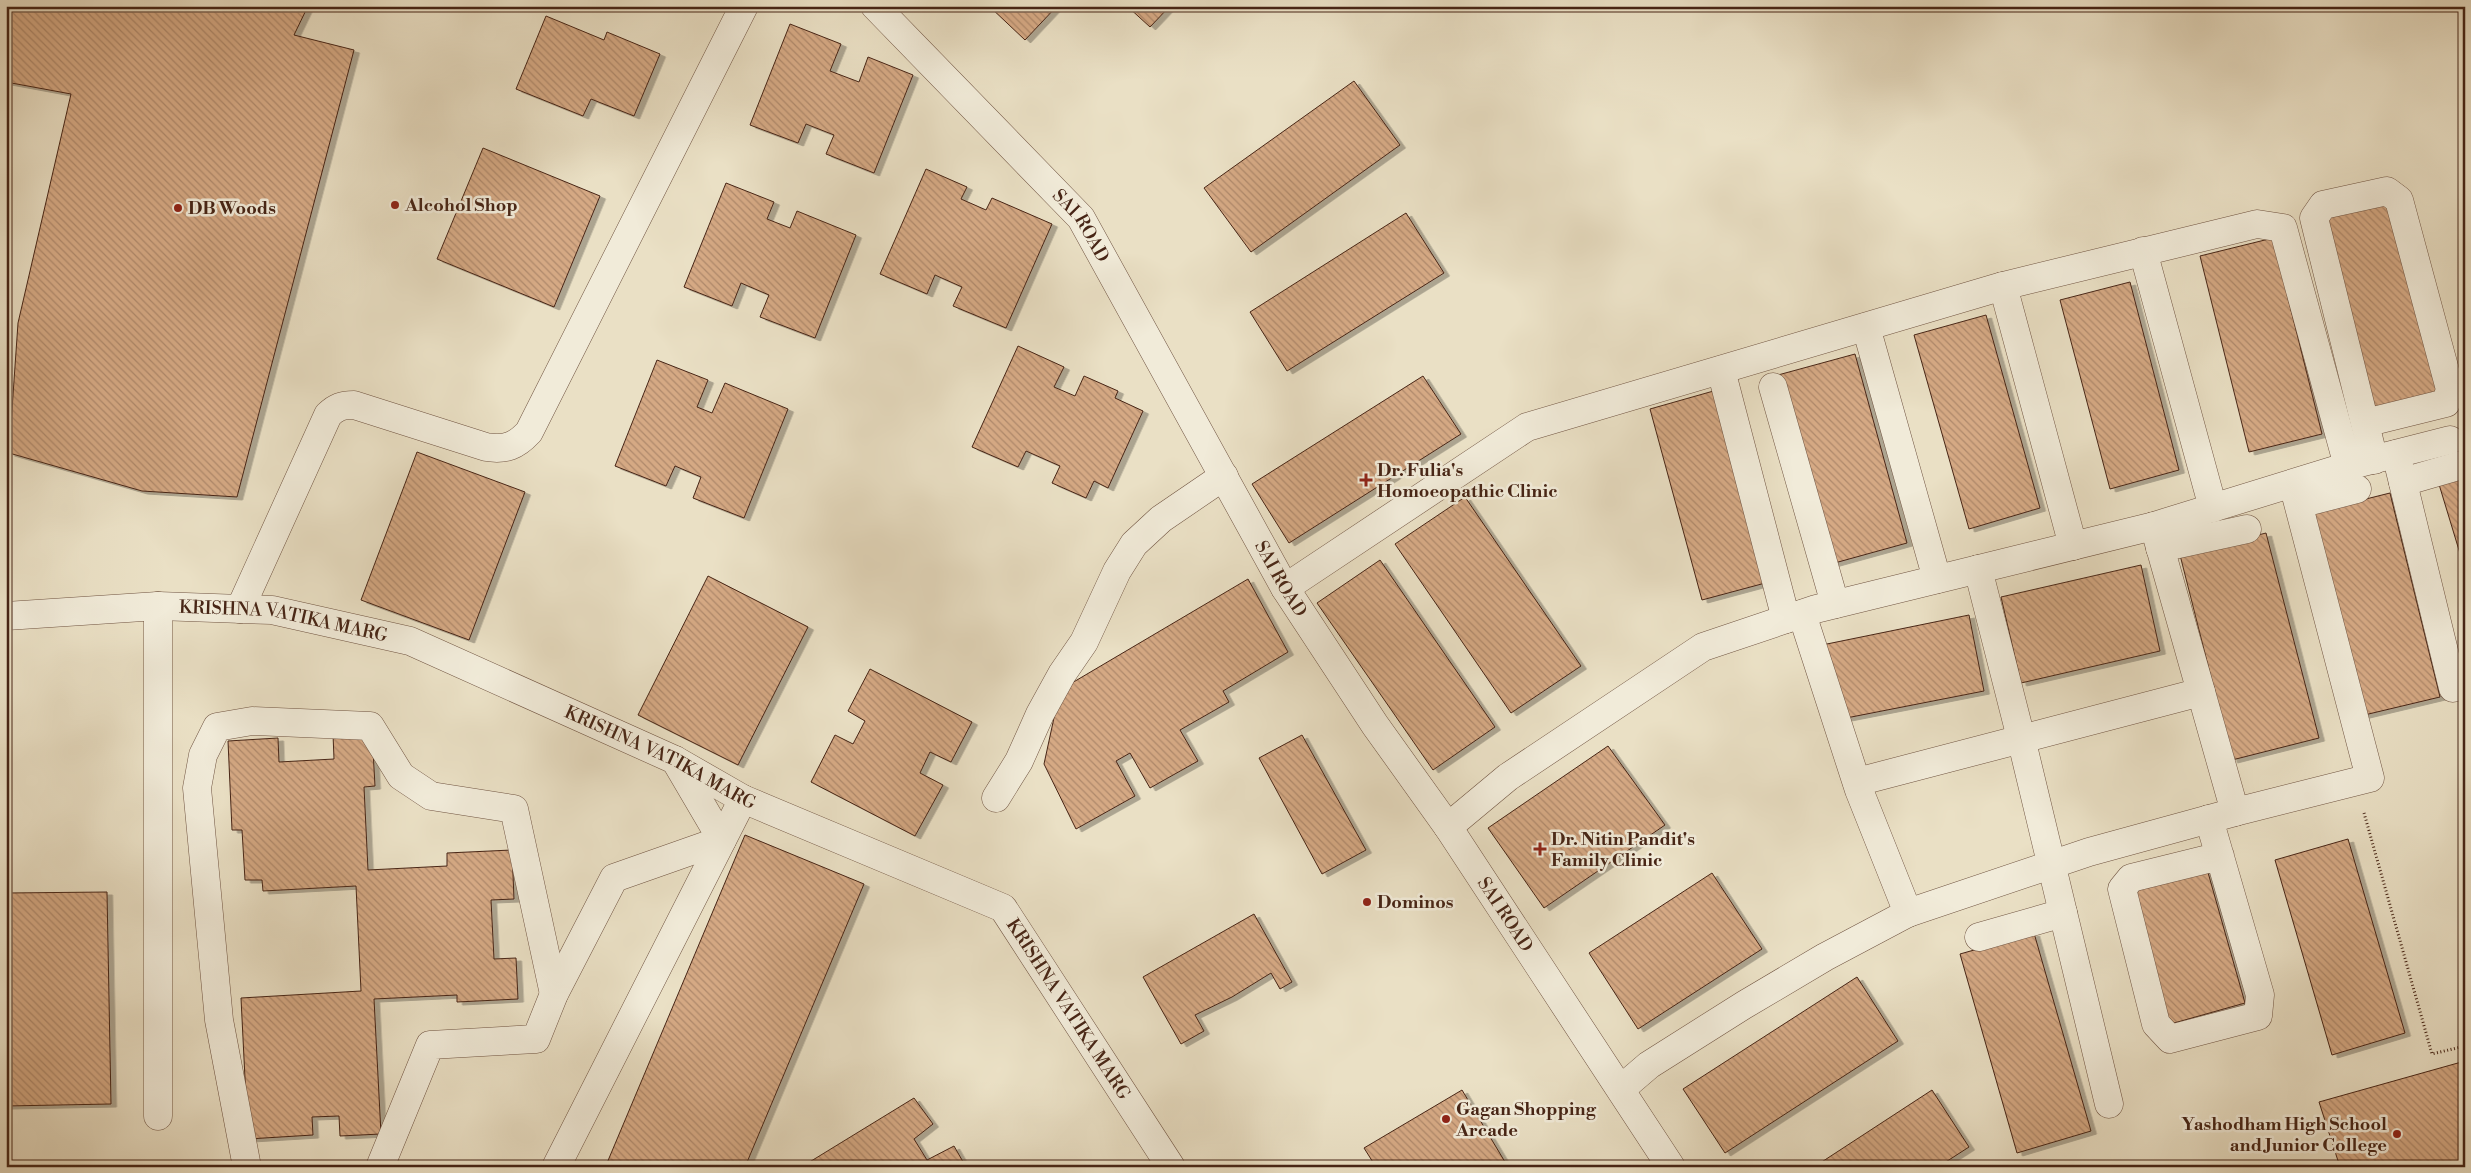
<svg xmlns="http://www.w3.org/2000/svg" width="2471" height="1173" font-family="'Libre Bodoni',serif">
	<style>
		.building { fill: url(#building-back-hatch); stroke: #472516; filter: url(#shadow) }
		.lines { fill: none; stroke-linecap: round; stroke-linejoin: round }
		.minor-casing { stroke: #705442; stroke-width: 29 }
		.path { stroke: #472516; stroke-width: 3; stroke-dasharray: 1 2.5; stroke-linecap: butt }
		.minor { stroke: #f1ebd9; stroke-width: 28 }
		.poi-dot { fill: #8f2418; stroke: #f1ebd9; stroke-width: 2 }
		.labels { text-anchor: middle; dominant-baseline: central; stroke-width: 5; stroke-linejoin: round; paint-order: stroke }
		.poi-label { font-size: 18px; font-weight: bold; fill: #472516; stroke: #f1ebd9; text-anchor: start }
		.street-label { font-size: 18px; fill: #472516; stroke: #f1ebd9 }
	</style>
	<defs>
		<pattern id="building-back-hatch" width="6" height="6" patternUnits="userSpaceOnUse" patternTransform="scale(1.25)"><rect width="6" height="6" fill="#d5a984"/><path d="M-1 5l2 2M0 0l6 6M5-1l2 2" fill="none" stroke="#af896b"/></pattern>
		<filter id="shadow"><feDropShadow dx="5.5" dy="3" stdDeviation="0" flood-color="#0004"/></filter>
	</defs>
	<rect width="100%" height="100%" fill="#eae0c5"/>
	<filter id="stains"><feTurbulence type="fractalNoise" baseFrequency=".004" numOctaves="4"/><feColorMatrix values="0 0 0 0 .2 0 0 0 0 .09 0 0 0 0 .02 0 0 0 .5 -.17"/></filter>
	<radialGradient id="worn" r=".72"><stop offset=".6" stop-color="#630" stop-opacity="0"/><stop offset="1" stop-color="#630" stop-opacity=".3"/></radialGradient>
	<g class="building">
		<polygon points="6,6 308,6 294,35 354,50 237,497 142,491 9,453 18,323 71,94 6,82"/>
		<polygon points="989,6 1057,6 1025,40"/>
		<polygon points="1127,6 1170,6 1150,27"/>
		<polygon points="546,16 604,40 607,32 660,54 634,116 591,99 583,116 516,89"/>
		<polygon points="790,24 841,44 830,71 859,82 868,57 913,75 874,173 826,154 834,135 806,124 798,143 750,125"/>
		<polygon points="1354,81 1400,145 1251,252 1204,188"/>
		<polygon points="483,148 600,196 554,307 437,259"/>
		<polygon points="926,169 967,187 961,199 986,210 992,198 1052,224 1006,328 953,306 962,287 935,275 927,294 880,274"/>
		<polygon points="726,183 774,202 767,219 790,228 797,211 856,235 815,338 760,317 769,295 741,283 732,306 684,287"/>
		<polygon points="2394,199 2444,392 2374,411 2324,218"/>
		<polygon points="1406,213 1444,273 1287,371 1250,312"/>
		<polygon points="2273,238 2322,434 2249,452 2200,256"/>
		<polygon points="2130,282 2179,470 2110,489 2060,300"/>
		<polygon points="1986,315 2040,508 1969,529 1914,335"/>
		<polygon points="1018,346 1064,367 1054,387 1075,396 1084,376 1118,391 1115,398 1143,411 1108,488 1094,481 1086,498 1052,483 1060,466 1026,451 1018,467 972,447"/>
		<polygon points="1855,354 1907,543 1831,564 1778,375"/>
		<polygon points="657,360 708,380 697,407 712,413 725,383 788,409 744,518 693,498 701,477 675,466 666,486 615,466"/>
		<polygon points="1423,376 1461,434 1289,543 1252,484"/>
		<polygon points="1717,390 1769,582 1702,600 1650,409"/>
		<polygon points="417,452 525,492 469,640 361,600"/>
		<polygon points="2465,473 2465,570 2438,481"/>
		<polygon points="2390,493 2440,697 2356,717 2306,514"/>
		<polygon points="1465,497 1581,666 1511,713 1395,544"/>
		<polygon points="2266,533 2319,738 2232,760 2180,555"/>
		<polygon points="1380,560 1495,727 1433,770 1317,603"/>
		<polygon points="2141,565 2160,651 2021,683 2001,597"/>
		<polygon points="708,576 808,627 738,765 638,715"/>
		<polygon points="1248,579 1288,652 1223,691 1229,702 1180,730 1198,761 1150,788 1130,753 1116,761 1135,796 1076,829 1044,764 1060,690"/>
		<polygon points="1969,615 1984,691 1836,720 1822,645"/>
		<polygon points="870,669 972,722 951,762 930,752 920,773 943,785 915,836 811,782 835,735 853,744 865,721 848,711"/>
		<polygon points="372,732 375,786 364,787 368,870 447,866 447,853 512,850 514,899 491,900 494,959 516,958 518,999 457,1002 457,995 374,999 381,1134 340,1136 339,1116 312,1117 313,1135 248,1139 241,998 361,991 356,886 263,891 262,880 245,880 242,830 232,830 228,741 278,738 279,762 334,759 333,734"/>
		<polygon points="1302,735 1366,850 1322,874 1259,758"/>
		<polygon points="1608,746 1665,825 1544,908 1488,828"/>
		<polygon points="745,835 864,884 745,1167 617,1167 607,1163"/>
		<polygon points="2348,839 2405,1033 2332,1055 2275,860"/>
		<polygon points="2207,869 2245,1003 2167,1025 2129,887"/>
		<polygon points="1712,873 1762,949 1638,1029 1589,953"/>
		<polygon points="107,892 111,1104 6,1106 6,893"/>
		<polygon points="1254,914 1292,982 1280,989 1271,973 1232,997 1195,1015 1204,1031 1181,1044 1143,977"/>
		<polygon points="2034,933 2091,1131 2017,1153 1960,954"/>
		<polygon points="1857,977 1898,1041 1725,1153 1683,1089"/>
		<polygon points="2465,1061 2465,1167 2340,1167 2319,1102"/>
		<polygon points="1462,1090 1508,1167 1376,1167 1364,1148"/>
		<polygon points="1932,1090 1969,1147 1938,1167 1814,1167"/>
		<polygon points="914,1098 933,1124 914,1139 927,1160 954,1146 966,1167 803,1166"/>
	</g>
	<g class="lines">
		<defs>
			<g id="minor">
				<path id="s1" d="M875 6 1081 218 1285 588 1375 725 1448 827 1671 1167"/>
				<polyline points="2143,251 2213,508"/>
				<polyline points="2003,286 2073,546"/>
				<polyline points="1866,327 1937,579"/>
				<polyline points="1721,370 1786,619"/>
				<polyline points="1773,387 1835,604"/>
				<polyline points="2365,423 2446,403 2450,389 2399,200 2387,191 2323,205 2314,218 2374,460"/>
				<polyline points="2396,454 2453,688"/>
				<polyline points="2403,482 2465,464"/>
				<polyline points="2299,504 2357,489"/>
				<polyline points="2160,548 2247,529"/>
				<polyline points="1978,569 2021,738 2109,1104"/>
				<polyline points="1285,588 1527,427 2003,286 2257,224 2283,228 2348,466"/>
				<path d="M240 609 328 415C336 407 342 405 354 405L486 447C506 450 516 446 529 432L744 6"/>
				<polyline points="1802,614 1859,790 1908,913"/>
				<path id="s2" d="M6 616 158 606 272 610 410 641 675 760 743 799 1003 908 1171 1167"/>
				<polyline points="1857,782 2201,692"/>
				<polyline points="996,798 1019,761 1040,714 1062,674 1084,642 1117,571 1134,544 1161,519 1224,476"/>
				<polyline points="2235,812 2370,778 2293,484"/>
				<polyline points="2209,819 2260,995 2258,1016 2170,1039 2156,1024 2122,889 2131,878 2220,856"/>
				<polyline points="1448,827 1508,777 1703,647 1816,609 2154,526 2348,466 2450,440"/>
				<polyline points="1979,937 2063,913"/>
				<polyline points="1621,1089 1649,1065 1744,1005 1825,957 1908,913 2089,852 2235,812 2154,526"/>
				<polyline points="158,1116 158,606"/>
				<polyline points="247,1167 219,1020 197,788 203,755 217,727 252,721 370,726 401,776 431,796 514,809 554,994"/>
				<polyline points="380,1167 430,1045 536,1039 554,994 614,878 722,840 675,760"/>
				<polyline points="556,1167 743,799"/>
			</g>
		</defs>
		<use href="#minor" class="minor-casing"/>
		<polyline class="path" points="2364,813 2432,1054 2465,1046"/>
		<use href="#minor" class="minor"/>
	</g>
	<g class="poi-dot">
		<circle cx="395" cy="205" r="5"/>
		<circle cx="178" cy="208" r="5"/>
		<path d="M1363.5 472.5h5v5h5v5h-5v5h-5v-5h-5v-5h5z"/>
		<path d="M1537.5 841.5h5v5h5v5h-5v5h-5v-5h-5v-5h5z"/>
		<circle cx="1367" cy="902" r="5"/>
		<circle cx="1446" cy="1119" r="5"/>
		<circle cx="2397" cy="1134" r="5"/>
	</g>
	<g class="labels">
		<g class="poi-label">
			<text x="405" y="205">Alcohol Shop</text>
			<text x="188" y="208">DB Woods</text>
			<text x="1377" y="470">Dr. Fulia's<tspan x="1377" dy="21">Homoeopathic Clinic</tspan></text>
			<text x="1551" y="839">Dr. Nitin Pandit's<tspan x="1551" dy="21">Family Clinic</tspan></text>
			<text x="1377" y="902">Dominos</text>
			<text x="1456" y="1109">Gagan Shopping<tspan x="1456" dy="21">Arcade</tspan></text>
			<text x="2387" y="1124" text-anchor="end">Yashodham High School<tspan x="2387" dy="21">and Junior College</tspan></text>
		</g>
		<g class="street-label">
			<text stroke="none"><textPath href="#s1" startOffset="302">SAI ROAD</textPath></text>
			<text stroke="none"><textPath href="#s1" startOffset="708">SAI ROAD</textPath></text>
			<text stroke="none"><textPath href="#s2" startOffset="279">KRISHNA VATIKA MARG</textPath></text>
			<text stroke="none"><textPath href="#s2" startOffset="684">KRISHNA VATIKA MARG</textPath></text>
			<text stroke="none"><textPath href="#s1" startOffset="1112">SAI ROAD</textPath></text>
			<text stroke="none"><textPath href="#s2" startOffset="1179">KRISHNA VATIKA MARG</textPath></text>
		</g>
	</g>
	<rect width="2471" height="1173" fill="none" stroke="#eae0c5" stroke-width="25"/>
	<rect x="8" y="8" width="2456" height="1158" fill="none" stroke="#472516" stroke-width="2.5"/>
	<rect x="12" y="12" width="2446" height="1148" fill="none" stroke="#472516"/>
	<rect width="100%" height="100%" filter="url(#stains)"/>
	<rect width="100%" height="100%" fill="url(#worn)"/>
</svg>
